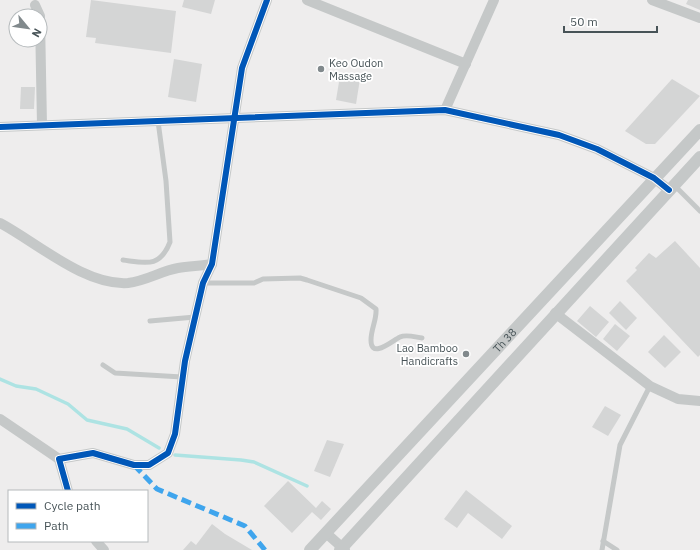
<svg xmlns="http://www.w3.org/2000/svg" width="700" height="550" font-family="'IBM Plex Sans',sans-serif">
	<style>
		.lines { fill: none; stroke-linecap: round; stroke-linejoin: round }
		.stream { stroke: #ade3e3; stroke-width: 3.5 }
		.building { fill: #d4d5d5 }
		.service { stroke: #c5c8c8; stroke-width: 5 }
		.minor { stroke: #c5c8c8; stroke-width: 10 }
		.tertiary { stroke: #c5c8c8; stroke-width: 12 }
		.quiet { stroke: #3fa5ed; stroke-width: 5; stroke-dasharray: 10 5; stroke-linecap: butt }
		.cycleway-casing { stroke: #fff; stroke-width: 8 }
		.cycleway { stroke: #0057b8; stroke-width: 6 }
		.poi-dot { fill: #81898c; stroke: #fff; stroke-width: 1.5 }
		.labels { text-anchor: middle; dominant-baseline: central; stroke-width: 3.5; stroke-linejoin: round; paint-order: stroke }
		.poi-label { font-size: 11px; fill: #475357; stroke: #fff; text-anchor: start }
		.street-label { font-size: 11px; fill: #475357; stroke: #fff }
	</style>
	<rect width="100%" height="100%" fill="#eeeded"/>
	<g class="lines">
		<g class="stream">
			<polyline points="0,379 16,386 36,389 68,404 87,420 127,429 159,448"/>
			<polyline points="175,455 241,460 254,462 307,486"/>
		</g>
	</g>
	<g class="building">
		<polygon points="91,0 176,11 171,53 95,43 96,38 86,37"/>
		<polygon points="184,0 215,0 211,14 182,7"/>
		<polygon points="688,0 700,0 700,10 686,4"/>
		<polygon points="174,59 202,64 196,102 168,97"/>
		<polygon points="340,76 360,79 356,104 336,100"/>
		<polygon points="672,79 700,96 655,144 646,144 625,131"/>
		<polygon points="21,87 35,87 34,109 20,109"/>
		<polygon points="675,241 700,268 700,355 698,357 626,281 637,270 635,268 649,253 656,258"/>
		<polygon points="620,301 637,318 626,330 609,313"/>
		<polygon points="590,306 609,322 596,337 577,321"/>
		<polygon points="615,324 630,336 617,351 603,339"/>
		<polygon points="664,335 681,352 665,368 648,352"/>
		<polygon points="605,406 621,415 608,436 592,427"/>
		<polygon points="327,440 344,444 330,477 314,471"/>
		<polygon points="288,481 316,508 322,501 331,509 321,520 312,512 292,533 264,506"/>
		<polygon points="466,490 512,526 502,539 468,513 457,528 444,519"/>
		<polygon points="212,524 225,534 252,550 183,550 191,541 196,545"/>
	</g>
	<g class="lines">
		<g class="service">
			<polyline points="674,185 700,211"/>
			<path d="M123 260C146 263 160 268 170 242L166 181 158 121"/>
			<path d="M203 283H254L263 279 300 278 307 280 361 298 376 309C377 319 371 329 371 340 371 360 393 340 400 337 406 334 415 337 422 338"/>
			<polyline points="150,321 195,317"/>
			<polyline points="103,365 115,373 182,377"/>
			<polyline points="603,541 617,550"/>
			<polyline points="602,550 620,445 650,386"/>
		</g>
		<g class="minor">
			<polyline points="307,0 466,64"/>
			<polyline points="652,0 700,18"/>
			<polyline points="35,5 40,16"/>
			<polyline points="40,19 42,125"/>
			<polyline points="445,110 494,0"/>
			<polyline points="0,127 445,110 559,135 597,149 654,178 669,190"/>
			<path d="M0 223C36 242 85 286 128 283 146 281 161 271 178 268 189 266 200 266 212 264"/>
			<polyline points="555,313 650,386 678,399 700,401"/>
			<polyline points="0,419 59,459"/>
			<polyline points="68,491 59,459 93,453 134,465 149,465 168,453 175,434 185,361 203,283 212,264 242,68 267,0"/>
			<polyline points="326,533 345,550"/>
			<polyline points="96,541 104,550"/>
		</g>
		<g class="tertiary">
			<path id="s1" d="M310 550 700 130"/>
			<polyline points="340,550 700,157"/>
		</g>
		<polyline class="quiet" points="134,465 157,489 245,526 265,550"/>
		<defs>
			<g id="cycleway">
				<polyline points="0,127 445,110 559,135 597,149 654,178 669,190"/>
				<polyline points="68,491 59,459 93,453 134,465 149,465 168,453 175,434 185,361 203,283 212,264 242,68 267,0"/>
			</g>
		</defs>
		<use href="#cycleway" class="cycleway-casing"/>
		<use href="#cycleway" class="cycleway"/>
	</g>
	<g class="poi-dot">
		<circle cx="321" cy="69" r="4"/>
		<circle cx="466" cy="354" r="4"/>
	</g>
	<g class="labels">
		<g class="poi-label">
			<text x="329" y="63">Keo Oudon<tspan x="329" dy="13">Massage</tspan></text>
			<text x="458" y="348" text-anchor="end">Lao Bamboo<tspan x="458" dy="13">Handicrafts</tspan></text>
		</g>
		<g class="street-label">
			<text stroke="none"><textPath href="#s1" startOffset="286">Th 38</textPath></text>
		</g>
	</g>
	<rect x="8" y="490" width="140" height="52" fill="#ffffff" stroke="#b5babc"/>
	<rect x="16" y="503" width="20" height="6" fill="#0057b8" stroke="#b5babc"/>
	<text x="44" y="510" font-size="12" fill="#475357">Cycle path</text>
	<rect x="16" y="523" width="20" height="6" fill="#3fa5ed" stroke="#b5babc"/>
	<text x="44" y="530" font-size="12" fill="#475357">Path</text>
	<g transform="translate(28 28) rotate(119)"><circle r="19" fill="#ffffff" stroke="#b5babc"/>
	<path d="M0-3L7 15L0 10L-7 15Z" fill="#81898c"/>
	<text y="-6" font-size="11" font-weight="bold" text-anchor="middle" fill="#475357">N</text>
	</g>
	<path d="M564 26v6h93v-6" fill="none" stroke="#475357" stroke-width="2"/>
	<text x="570" y="26" font-size="12" fill="#475357" stroke="#ffffff" stroke-width="3" paint-order="stroke">50 m</text>
</svg>
